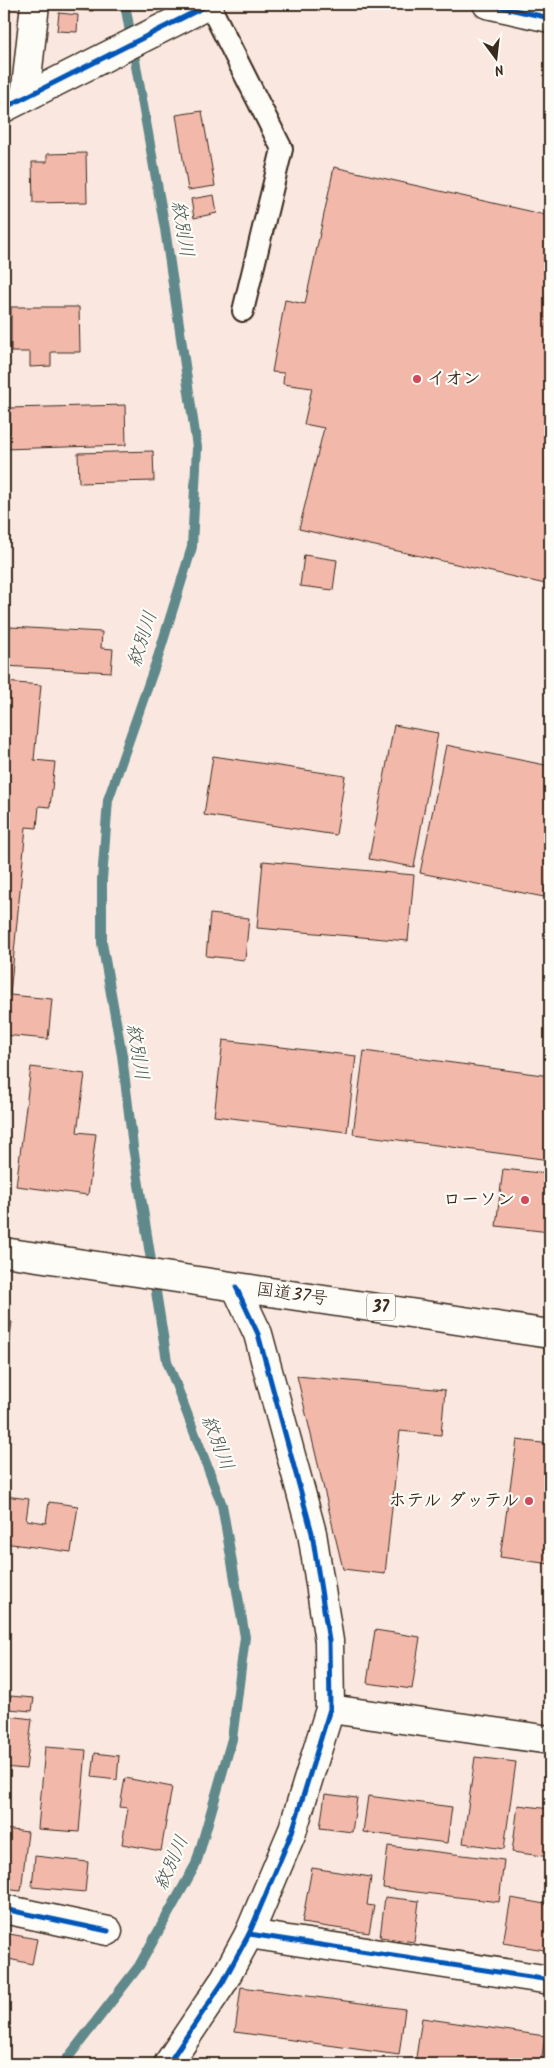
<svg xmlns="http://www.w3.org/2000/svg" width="554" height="2068" font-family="Kalam,'Klee One',sans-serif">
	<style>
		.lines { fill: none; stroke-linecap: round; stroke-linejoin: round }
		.stream { stroke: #60898b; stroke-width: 10 }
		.building { fill: #f2b9ab; stroke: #3b2a1e }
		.lane-casing { stroke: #3b2a1e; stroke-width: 24 }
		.street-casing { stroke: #3b2a1e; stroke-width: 31 }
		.highway-casing { stroke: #3b2a1e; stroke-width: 31 }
		.lane { stroke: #fdfcf7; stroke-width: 20 }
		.street { stroke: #fdfcf7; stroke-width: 28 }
		.highway { stroke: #fdfcf7; stroke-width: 28 }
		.cycleway-casing { stroke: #fdfcf7; stroke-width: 8 }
		.cycleway { stroke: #0057b8; stroke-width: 5 }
		.poi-dot { fill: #d1495b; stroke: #fdfcf7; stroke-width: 2 }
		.labels { text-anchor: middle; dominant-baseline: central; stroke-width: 4.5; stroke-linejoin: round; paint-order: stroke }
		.shield { fill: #fdfcf7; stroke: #75695f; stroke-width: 1 }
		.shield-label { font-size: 16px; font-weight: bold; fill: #3b2a1e }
		.poi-label { font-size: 18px; font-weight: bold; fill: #3b2a1e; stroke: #fdfcf7; text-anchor: end }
		.street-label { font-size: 18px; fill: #3b2a1e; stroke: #fdfcf7 }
		.water-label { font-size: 19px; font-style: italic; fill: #4e5955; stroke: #fdfcf7 }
	</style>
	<rect width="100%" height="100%" fill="#fae8e0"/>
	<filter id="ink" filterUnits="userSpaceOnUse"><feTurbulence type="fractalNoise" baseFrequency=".02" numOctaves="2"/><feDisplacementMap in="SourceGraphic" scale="10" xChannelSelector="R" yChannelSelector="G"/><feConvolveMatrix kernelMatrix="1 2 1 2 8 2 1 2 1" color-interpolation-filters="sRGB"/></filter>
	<g filter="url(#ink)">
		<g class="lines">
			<polyline class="stream" points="63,2064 139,1966 196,1864 232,1739 245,1637 222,1505 167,1361 133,1147 122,1055 102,943 102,880 108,800 158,657 192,547 197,447 165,229 125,4"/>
		</g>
		<g class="building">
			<polygon points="66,4 94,4 93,11 65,9"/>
			<polygon points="59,13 78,15 77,32 57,31"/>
			<polygon points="202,111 215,186 188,190 176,115"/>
			<polygon points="86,153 87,202 33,203 32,162 47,162 47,154"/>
			<polygon points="334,167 550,216 550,585 299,529 324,428 304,424 312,388 283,384 284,373 272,372 285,300 305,304"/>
			<polygon points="214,195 217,213 194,218 191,199"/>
			<polygon points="11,307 79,307 80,352 51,352 51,366 30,367 30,352 11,352"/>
			<polygon points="125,405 126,445 4,449 4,433 10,433 10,408"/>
			<polygon points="153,451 154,481 79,483 78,453"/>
			<polygon points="304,555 337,560 333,590 300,586"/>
			<polygon points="4,598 8,598 7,615 4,615"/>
			<polygon points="10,627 102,632 101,648 113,649 111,672 4,666 4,638 9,639"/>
			<polygon points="4,682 41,685 34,760 55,762 50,807 39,806 37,828 26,827 10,995 52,999 48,1039 4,1035"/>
			<polygon points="394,725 438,733 414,867 369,859"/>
			<polygon points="446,745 550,766 550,867 544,897 420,873"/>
			<polygon points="213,756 345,776 336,835 204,815"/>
			<polygon points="263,861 414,875 408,941 257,928"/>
			<polygon points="210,914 249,918 245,960 206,956"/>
			<polygon points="223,1040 356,1056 347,1132 214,1116"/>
			<polygon points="364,1051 550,1076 550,1160 353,1134"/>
			<polygon points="31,1067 85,1074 77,1132 96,1134 88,1195 16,1186"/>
			<polygon points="503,1169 550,1174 550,1232 496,1226"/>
			<polygon points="4,1321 12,1322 4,1376"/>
			<polygon points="297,1376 445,1390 441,1435 400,1431 385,1574 343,1569"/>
			<polygon points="517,1440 550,1444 550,1564 500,1557"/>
			<polygon points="5,1496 29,1499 26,1520 46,1523 49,1502 78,1506 71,1552 4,1543"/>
			<polygon points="375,1630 420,1637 412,1689 367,1683"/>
			<polygon points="10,1696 34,1698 32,1711 9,1709"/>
			<polygon points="9,1716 32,1719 26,1769 4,1767 4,1727 8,1728"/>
			<polygon points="45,1747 86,1750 79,1832 38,1829"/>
			<polygon points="95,1753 119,1756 117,1780 92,1777"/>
			<polygon points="475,1757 516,1762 504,1849 463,1843"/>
			<polygon points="125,1778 172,1787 161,1851 122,1844 128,1808 120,1807"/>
			<polygon points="325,1794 357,1798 352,1832 320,1828"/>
			<polygon points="368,1796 452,1807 447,1843 363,1832"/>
			<polygon points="518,1805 550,1809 550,1857 512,1852"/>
			<polygon points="4,1829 28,1832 21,1891 4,1889"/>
			<polygon points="388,1846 504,1860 499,1902 383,1888"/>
			<polygon points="35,1856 88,1862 85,1892 32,1887"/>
			<polygon points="312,1868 371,1877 367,1905 374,1906 369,1933 302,1923"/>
			<polygon points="385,1897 419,1901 414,1942 380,1937"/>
			<polygon points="511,1898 550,1905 550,1951 503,1943"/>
			<polygon points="4,1933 37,1939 32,1964 4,1958"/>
			<polygon points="4,1976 9,1978 4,2001"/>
			<polygon points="241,1987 405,2009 399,2055 235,2032"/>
			<polygon points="422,2018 545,2036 541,2064 415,2064"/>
		</g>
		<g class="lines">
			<defs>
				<polyline id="lane" points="209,4 282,149 243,311"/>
				<g id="street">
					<polyline points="487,4 550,18"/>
					<polyline points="25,97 35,4"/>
					<polyline points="4,108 210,4"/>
					<polyline points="330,1709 550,1740"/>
					<polyline points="4,1909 108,1931"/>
					<polyline points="249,1934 550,1980"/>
					<polyline points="168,2064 223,1982 249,1934 292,1832 330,1709 329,1641 312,1533 258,1334 236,1287"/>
				</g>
				<polyline id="highway" points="4,1252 550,1334"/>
			</defs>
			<use href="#lane" class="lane-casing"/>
			<use href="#street" class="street-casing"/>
			<use href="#highway" class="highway-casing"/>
			<use href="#lane" class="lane"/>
			<use href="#street" class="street"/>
			<use href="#highway" class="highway"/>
			<defs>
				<g id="cycleway">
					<polyline points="487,4 550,18"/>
					<polyline points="4,108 210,4"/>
					<polyline points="4,1909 108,1931"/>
					<polyline points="249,1934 550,1980"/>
					<polyline points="168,2064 223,1982 249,1934 292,1832 330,1709 329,1641 312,1533 258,1334 236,1287"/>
				</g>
			</defs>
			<use href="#cycleway" class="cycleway-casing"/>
			<use href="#cycleway" class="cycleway"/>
		</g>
	</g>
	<g class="poi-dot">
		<circle cx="417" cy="379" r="5"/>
		<circle cx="525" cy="1200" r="5"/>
		<circle cx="529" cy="1501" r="5"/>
	</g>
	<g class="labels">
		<rect class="shield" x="367" y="1293.5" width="28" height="27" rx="4"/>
		<g class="shield-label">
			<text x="381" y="1307">37</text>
		</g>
		<g class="poi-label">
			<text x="427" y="379" text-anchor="start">イオン</text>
			<text x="515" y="1200">ローソン</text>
			<text x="519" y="1501">ホテル ダッテル</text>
		</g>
		<g class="street-label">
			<text transform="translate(292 1295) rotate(8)">国道37号</text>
		</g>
		<g class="water-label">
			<text transform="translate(182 229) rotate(81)">紋別川</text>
			<text transform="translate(143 639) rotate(-72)">紋別川</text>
			<text transform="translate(137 1052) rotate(81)">紋別川</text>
			<text transform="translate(217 1443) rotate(69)">紋別川</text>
			<text transform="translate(172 1863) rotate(-66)">紋別川</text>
		</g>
	</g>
	<rect width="554" height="2068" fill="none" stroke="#fdfcf7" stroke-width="20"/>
	<rect x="10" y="10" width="534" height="2048" fill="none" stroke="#3b2a1e" stroke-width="2" filter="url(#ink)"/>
	<g transform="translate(496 58) rotate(165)" stroke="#fdfcf7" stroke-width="4" paint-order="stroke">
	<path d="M0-4L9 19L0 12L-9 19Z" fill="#3b2a1e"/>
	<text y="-8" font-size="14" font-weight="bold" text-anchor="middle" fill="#3b2a1e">N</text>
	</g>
</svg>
